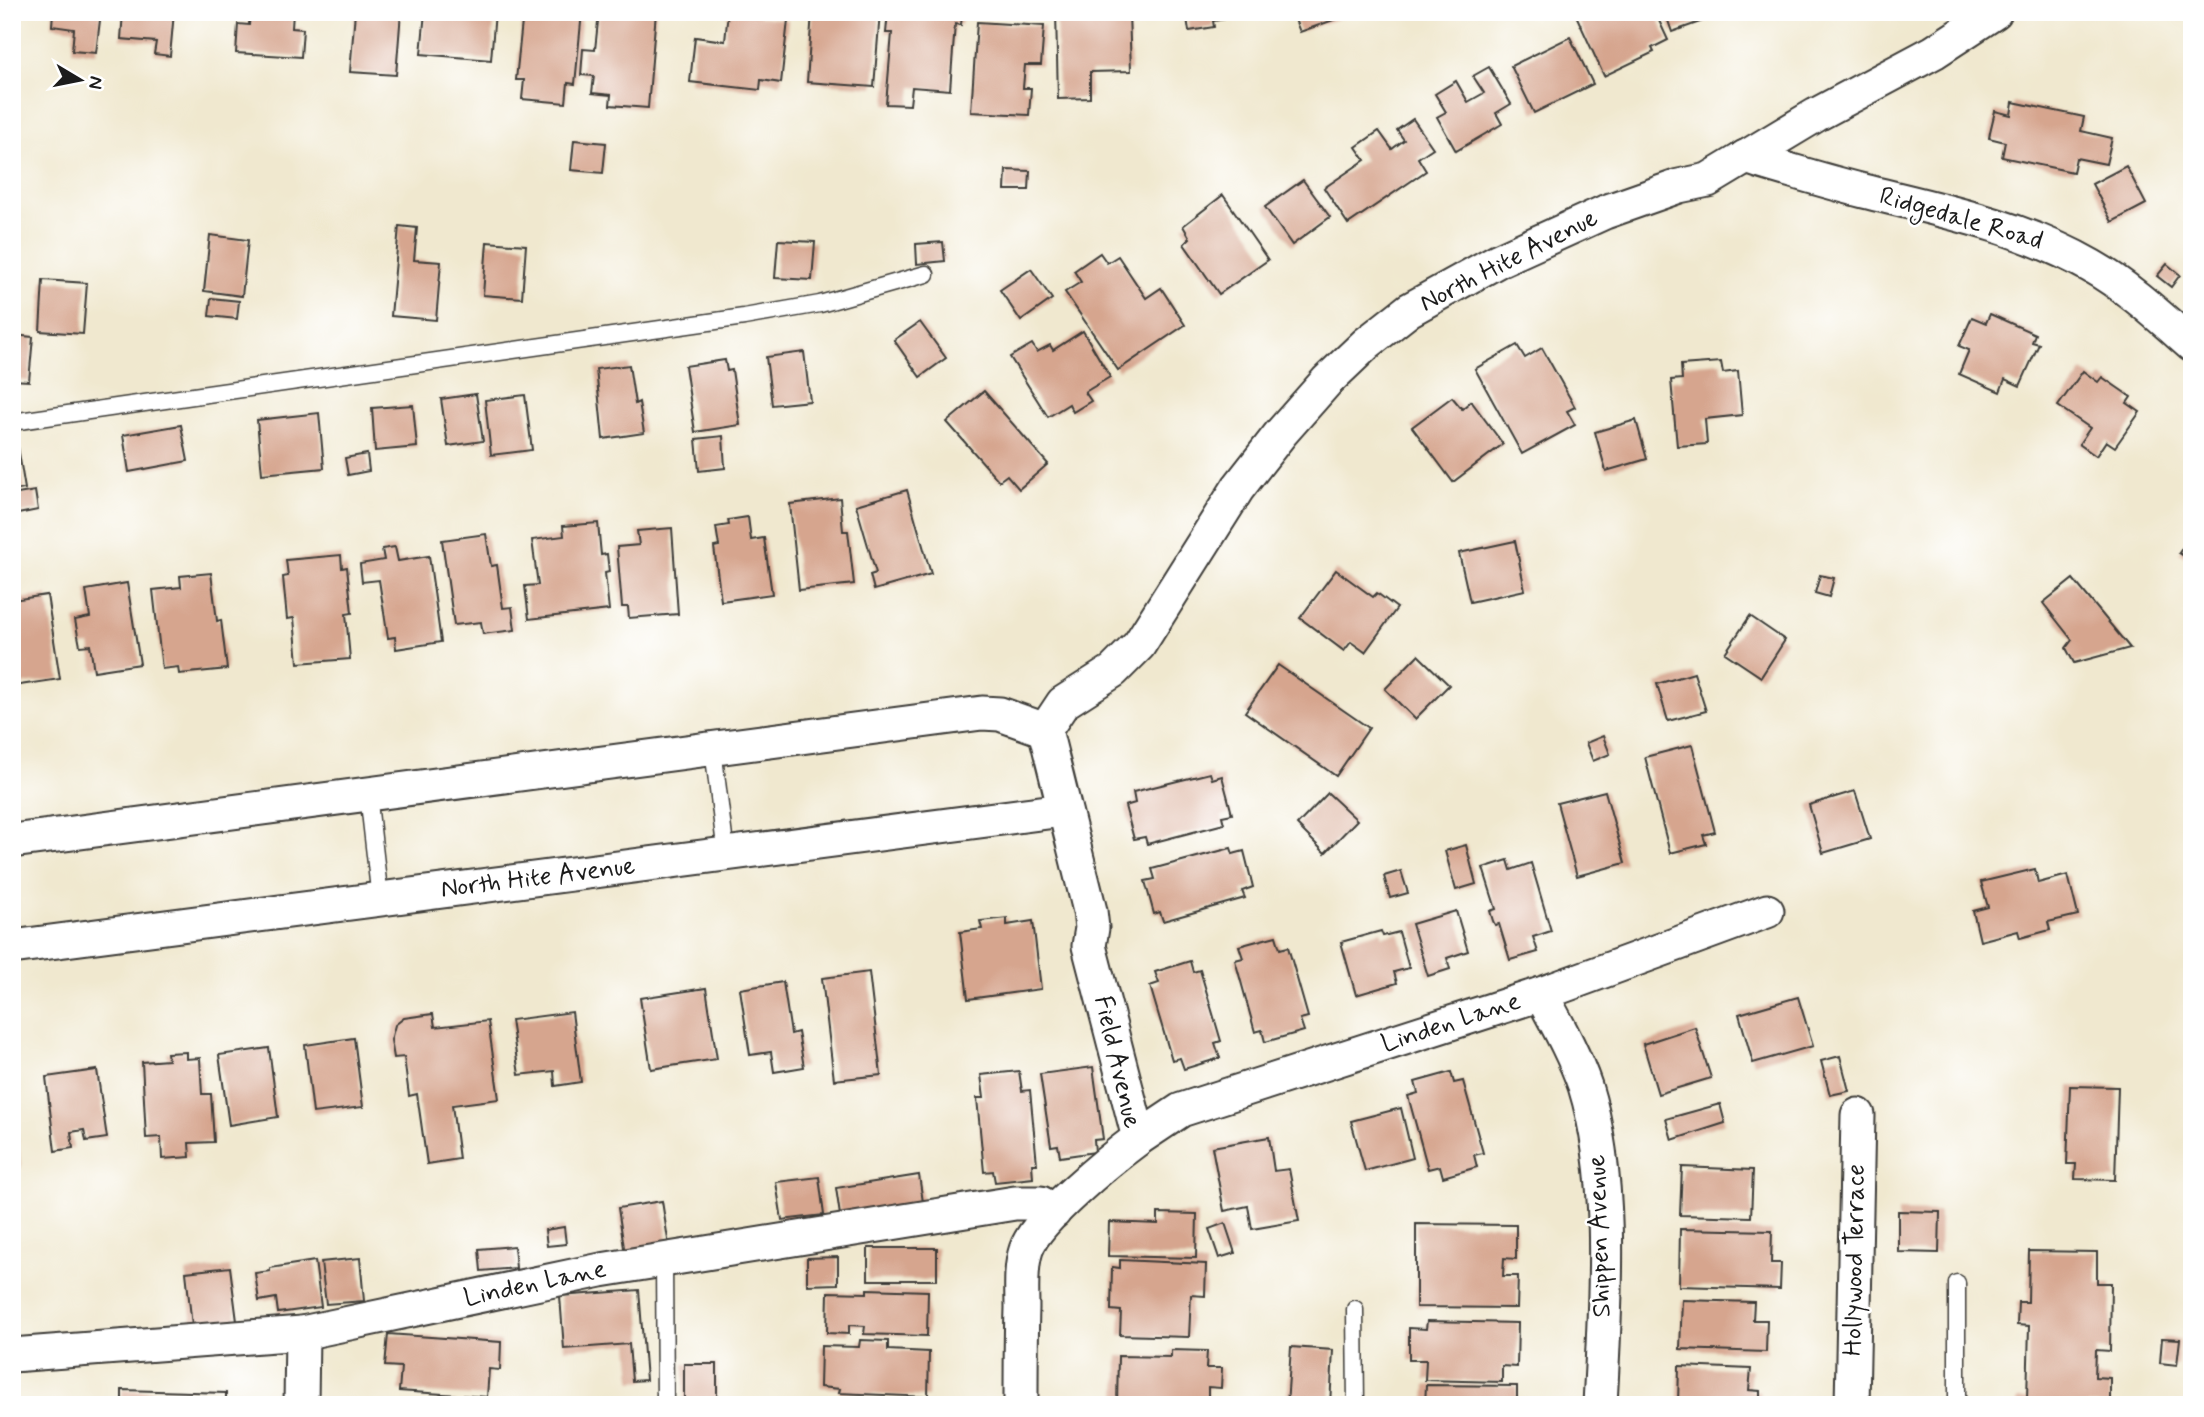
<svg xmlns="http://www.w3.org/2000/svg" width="2204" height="1417" font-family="Mynerve,sans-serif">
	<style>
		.building { fill: #d6a58e }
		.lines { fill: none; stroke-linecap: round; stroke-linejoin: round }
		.service-casing { stroke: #3c3b37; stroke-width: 19 }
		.minor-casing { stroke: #3c3b37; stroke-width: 37 }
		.service { stroke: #fff; stroke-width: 16 }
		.minor { stroke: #fff; stroke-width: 33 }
		.labels { text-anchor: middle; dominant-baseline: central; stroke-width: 5; stroke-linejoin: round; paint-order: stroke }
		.street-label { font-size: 26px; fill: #1c1c1c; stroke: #fff }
	</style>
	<rect width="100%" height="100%" fill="#fff"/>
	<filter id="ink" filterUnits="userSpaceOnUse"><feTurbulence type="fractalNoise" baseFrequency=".0143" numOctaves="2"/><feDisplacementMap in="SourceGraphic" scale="14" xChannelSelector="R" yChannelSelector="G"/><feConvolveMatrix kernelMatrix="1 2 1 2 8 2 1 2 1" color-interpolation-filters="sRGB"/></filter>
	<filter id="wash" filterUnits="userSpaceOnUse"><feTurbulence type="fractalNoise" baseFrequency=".00686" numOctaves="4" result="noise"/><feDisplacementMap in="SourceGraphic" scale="28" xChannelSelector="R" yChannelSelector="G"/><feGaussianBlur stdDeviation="1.57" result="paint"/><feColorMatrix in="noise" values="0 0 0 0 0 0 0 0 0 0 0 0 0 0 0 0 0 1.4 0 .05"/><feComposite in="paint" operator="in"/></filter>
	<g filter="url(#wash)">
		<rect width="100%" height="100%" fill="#f0e8cf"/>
		<g id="blocks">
			<g class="building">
				<polygon points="53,12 101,12 96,53 72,51 74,29 52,26"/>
				<polygon points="123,12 174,12 170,56 154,54 156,42 121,39"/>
				<polygon points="250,12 293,12 292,28 303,29 301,57 236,53 238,24 249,25"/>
				<polygon points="355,12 401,12 396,75 350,72"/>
				<polygon points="425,12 495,12 491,60 421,54"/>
				<polygon points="523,12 582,12 575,84 568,83 566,103 522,99 524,80 516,80"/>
				<polygon points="599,12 656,12 648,108 610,105 611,95 592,93 594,76 581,75 583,49 595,50"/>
				<polygon points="728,12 759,12 758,16 788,20 781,83 761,80 760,90 690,82 695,37 725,41"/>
				<polygon points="812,12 880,12 874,87 807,82"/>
				<polygon points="888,12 962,15 961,25 955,24 950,90 912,87 910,105 886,104 892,33 886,33"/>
				<polygon points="1056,12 1129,12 1131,71 1090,72 1090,98 1058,99"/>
				<polygon points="1183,12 1250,12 1251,15 1213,21 1214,27 1189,31 1187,18 1183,18"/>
				<polygon points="1292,12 1353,12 1353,13 1300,32"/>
				<polygon points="1577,12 1655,12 1668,40 1652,48 1654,52 1604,76 1575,13"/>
				<polygon points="1665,12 1724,12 1725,13 1672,32"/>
				<polygon points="977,22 1044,26 1041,65 1025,65 1023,88 1031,88 1029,115 971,112"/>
				<polygon points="1570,37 1593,84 1534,113 1511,66"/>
				<polygon points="1489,67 1511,104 1496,113 1502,124 1456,151 1437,117 1446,112 1435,94 1456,81 1468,102 1484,93 1473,76"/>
				<polygon points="2013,102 2084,117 2081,131 2112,138 2106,164 2076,158 2073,172 2002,157 2005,142 1989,138 1990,132 1995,111 2011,115"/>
				<polygon points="1413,119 1433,148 1418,158 1426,171 1348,224 1324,188 1365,160 1356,147 1379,131 1392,149 1404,140 1397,130"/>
				<polygon points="574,140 606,143 603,173 571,170"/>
				<polygon points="2126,166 2146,204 2112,222 2092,184"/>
				<polygon points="1006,170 1030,171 1029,190 1005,190"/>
				<polygon points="1303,180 1330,217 1292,245 1265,207"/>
				<polygon points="1223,195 1268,260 1219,294 1184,244 1190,238 1183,226"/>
				<polygon points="399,226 417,228 414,260 441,262 436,320 391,316"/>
				<polygon points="210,235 248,240 242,296 204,291"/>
				<polygon points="778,240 815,242 812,280 775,278"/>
				<polygon points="487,242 526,245 522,298 483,295"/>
				<polygon points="943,242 945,261 917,264 916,244"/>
				<polygon points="1100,253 1107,263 1118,256 1146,298 1161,288 1185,325 1118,370 1065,292 1081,282 1074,271"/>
				<polygon points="2167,264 2180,275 2171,287 2157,276"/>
				<polygon points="1031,269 1052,299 1021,321 1000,290"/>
				<polygon points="43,280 87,283 83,334 40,331"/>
				<polygon points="211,298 239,301 237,319 209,316"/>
				<polygon points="1990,314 2035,334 2032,342 2039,344 2020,386 2005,379 2000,392 1959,374 1969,350 1959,346 1972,317 1986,323"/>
				<polygon points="920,322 946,358 920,377 894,340"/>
				<polygon points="1083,331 1110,377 1085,392 1091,401 1073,412 1069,404 1048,417 1010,357 1032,344 1037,352 1050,345 1053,350"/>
				<polygon points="12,335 33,337 29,381 12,380"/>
				<polygon points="1517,345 1525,358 1542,348 1575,407 1567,411 1575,425 1522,454 1475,369"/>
				<polygon points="804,352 810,401 772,405 766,357"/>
				<polygon points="725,360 727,371 732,370 740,425 695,432 685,366"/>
				<polygon points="1721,362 1723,373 1738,371 1742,415 1705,419 1707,444 1677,446 1671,380 1682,379 1681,365"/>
				<polygon points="629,365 635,404 639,402 644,433 603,439 596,369"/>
				<polygon points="2083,371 2098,382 2102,377 2131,397 2127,403 2140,412 2115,447 2106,441 2096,456 2079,444 2090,428 2058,406"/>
				<polygon points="984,391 1048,464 1019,489 1007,475 999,481 947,422"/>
				<polygon points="476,394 483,441 448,446 441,399"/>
				<polygon points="525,395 532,450 491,455 485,400"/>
				<polygon points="1452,397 1462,409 1471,401 1503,444 1453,482 1412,427"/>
				<polygon points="413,405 417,447 375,451 372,408"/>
				<polygon points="319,413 324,468 262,474 257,420"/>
				<polygon points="1636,420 1647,459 1606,471 1595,432"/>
				<polygon points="181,425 188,461 129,472 123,435"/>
				<polygon points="723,436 725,468 699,471 696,439"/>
				<polygon points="12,447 18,447 25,489 12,491"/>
				<polygon points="367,454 369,471 348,475 345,458"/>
				<polygon points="907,490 931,574 874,590 870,575 876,573 856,505"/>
				<polygon points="35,491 38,510 13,515 12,495"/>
				<polygon points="840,498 843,531 848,531 854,584 799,590 790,504"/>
				<polygon points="748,517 751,540 764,538 772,594 721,601 714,547 719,546 716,527 729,525 728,520"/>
				<polygon points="598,523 601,555 607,554 609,572 605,573 609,610 529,619 525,586 538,585 532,540 564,536 563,526"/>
				<polygon points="672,528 678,614 629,618 628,607 622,607 617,547 639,545 637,531"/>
				<polygon points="2192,533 2192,561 2179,553"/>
				<polygon points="486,534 491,566 497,565 503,608 512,607 515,630 483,634 481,622 454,625 442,540"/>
				<polygon points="1515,541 1525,590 1470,602 1459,553"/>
				<polygon points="395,547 398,561 429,556 441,642 396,649 395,637 388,638 379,580 362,582 360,564 384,560 382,549"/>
				<polygon points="341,555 342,568 347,567 352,613 346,614 350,659 298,663 294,618 287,619 283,577 288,576 286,560"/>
				<polygon points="1336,570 1373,597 1377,593 1397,608 1365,652 1351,642 1344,651 1300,618"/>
				<polygon points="211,573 217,621 221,620 227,669 179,674 178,667 162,669 153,590 181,587 180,576"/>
				<polygon points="1820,575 1834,578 1829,597 1815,593"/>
				<polygon points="2073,579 2130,648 2074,663 2066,648 2072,640 2043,603"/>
				<polygon points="127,583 140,664 94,671 90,645 80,646 75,620 90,617 86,590"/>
				<polygon points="47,595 60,679 13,686 12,600"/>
				<polygon points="1750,616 1785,640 1761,677 1725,653"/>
				<polygon points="1418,655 1449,685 1415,719 1385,689"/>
				<polygon points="1278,665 1369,728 1336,776 1245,712"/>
				<polygon points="1694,673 1706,711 1668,721 1657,684"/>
				<polygon points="1603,736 1610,754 1593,761 1586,743"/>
				<polygon points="1692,745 1715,832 1703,835 1706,844 1670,853 1645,757"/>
				<polygon points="1210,773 1212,779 1222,776 1232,814 1222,816 1224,824 1147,844 1145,837 1134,839 1125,806 1135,803 1133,792"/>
				<polygon points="1605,791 1625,863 1577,876 1557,803"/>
				<polygon points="1855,791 1870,839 1823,853 1809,805"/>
				<polygon points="1328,793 1357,820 1325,853 1297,825"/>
				<polygon points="1466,845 1476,884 1456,890 1445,851"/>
				<polygon points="1231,848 1233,854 1244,851 1253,887 1242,891 1245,898 1163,921 1160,912 1154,914 1145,881 1155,879 1152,869"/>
				<polygon points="1508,860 1511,870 1531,863 1551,931 1533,937 1538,952 1510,960 1499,924 1495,925 1493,921 1490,911 1496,909 1483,868"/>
				<polygon points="2035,869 2038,883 2068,875 2078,915 2048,922 2050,930 2020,938 2018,931 1980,941 1973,911 1988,907 1981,882"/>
				<polygon points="1401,871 1408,893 1390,898 1384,876"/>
				<polygon points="1456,911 1468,951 1447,958 1450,969 1428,976 1412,924"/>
				<polygon points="1007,918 1007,925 1033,921 1041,989 968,999 960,932 982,929 980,921"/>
				<polygon points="1381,931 1383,936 1399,932 1409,968 1394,972 1397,983 1356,995 1341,942"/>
				<polygon points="1276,936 1280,949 1288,947 1308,1017 1300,1019 1304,1031 1265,1042 1262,1030 1255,1032 1235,960 1243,958 1239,946"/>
				<polygon points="1190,961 1193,972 1200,970 1221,1041 1215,1043 1220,1058 1184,1069 1180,1058 1172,1060 1150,986 1159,983 1155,972"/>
				<polygon points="869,972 881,1075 834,1080 822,978"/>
				<polygon points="783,982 791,1034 798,1032 804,1067 774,1072 771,1052 750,1055 740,989"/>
				<polygon points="706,988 717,1059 651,1069 640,998"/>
				<polygon points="1798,997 1813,1046 1753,1063 1739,1014"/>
				<polygon points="572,1012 581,1082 555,1086 554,1071 519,1075 511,1020"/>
				<polygon points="433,1014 435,1027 488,1021 499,1099 452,1105 459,1159 427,1164 417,1094 409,1096 404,1057 394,1058 391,1040 395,1025 404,1018"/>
				<polygon points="1695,1027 1711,1078 1658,1094 1643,1044"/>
				<polygon points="354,1038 363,1107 313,1113 305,1045"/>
				<polygon points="269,1048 278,1117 229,1125 219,1055"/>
				<polygon points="186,1052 186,1059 200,1058 202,1094 211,1094 214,1142 189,1143 190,1157 162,1159 161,1137 146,1138 142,1062 168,1060 167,1053"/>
				<polygon points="1840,1056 1849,1091 1830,1095 1821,1061"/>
				<polygon points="1093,1067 1103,1139 1094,1140 1095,1152 1060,1157 1058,1145 1051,1146 1040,1074"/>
				<polygon points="97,1070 107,1138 86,1141 84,1130 71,1132 73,1148 55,1151 46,1077"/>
				<polygon points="1019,1071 1022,1091 1030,1090 1037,1164 1032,1164 1033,1178 995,1182 993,1171 984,1172 977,1098 984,1098 981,1075"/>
				<polygon points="1451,1072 1454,1083 1463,1081 1483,1153 1474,1155 1477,1167 1443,1177 1440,1166 1428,1169 1408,1096 1418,1093 1415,1082"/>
				<polygon points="2070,1086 2118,1087 2115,1180 2075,1179 2076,1164 2067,1164"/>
				<polygon points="12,1100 14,1100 21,1168 12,1169"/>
				<polygon points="1720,1104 1725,1123 1672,1140 1666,1119"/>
				<polygon points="1401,1108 1413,1158 1365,1171 1351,1121"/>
				<polygon points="1269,1137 1274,1171 1289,1169 1299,1221 1252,1229 1248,1206 1224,1211 1212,1147"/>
				<polygon points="1682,1167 1753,1170 1751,1217 1680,1215"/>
				<polygon points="919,1175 924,1209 841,1222 836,1188"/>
				<polygon points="819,1177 824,1215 782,1220 776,1182"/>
				<polygon points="662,1201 669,1246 625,1254 618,1208"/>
				<polygon points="1898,1211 1940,1212 1939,1253 1898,1252"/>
				<polygon points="1158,1213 1197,1214 1196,1258 1108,1256 1109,1222 1158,1224"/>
				<polygon points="1225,1223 1235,1253 1219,1258 1209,1229"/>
				<polygon points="1416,1224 1516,1225 1516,1259 1504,1258 1503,1276 1518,1276 1517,1308 1416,1307"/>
				<polygon points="564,1227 566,1244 547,1246 545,1230"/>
				<polygon points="1680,1229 1772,1231 1771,1263 1781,1263 1780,1289 1679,1286"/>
				<polygon points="514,1246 516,1268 481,1271 479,1249"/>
				<rect x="868" y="1248" width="69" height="32"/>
				<polygon points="2029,1251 2097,1252 2097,1283 2111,1283 2110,1351 2096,1350 2095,1377 2110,1378 2110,1405 2017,1405 2017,1399 2027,1399 2029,1326 2017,1325 2018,1302 2028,1302"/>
				<polygon points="838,1257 838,1284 807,1285 807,1258"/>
				<polygon points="360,1258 364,1301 326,1304 321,1262"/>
				<polygon points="1120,1260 1206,1264 1205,1296 1191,1295 1189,1337 1120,1335 1121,1311 1111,1310 1112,1267 1120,1268"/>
				<polygon points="315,1261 321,1307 278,1313 276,1298 259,1301 255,1273 270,1271 270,1268"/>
				<polygon points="230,1267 237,1321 192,1326 186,1272"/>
				<polygon points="867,1289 928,1291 927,1336 864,1334 865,1326 849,1325 849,1334 827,1333 828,1292 867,1293"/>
				<polygon points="639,1290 646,1380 632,1381 629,1344 564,1349 560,1296"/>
				<polygon points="1682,1300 1754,1302 1753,1320 1767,1320 1766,1352 1680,1349"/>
				<polygon points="1427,1321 1518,1323 1517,1367 1502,1366 1502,1382 1425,1380 1426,1360 1409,1360 1409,1328 1426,1329"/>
				<polygon points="388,1334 501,1342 500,1370 489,1369 487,1397 399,1391 401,1367 385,1366"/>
				<polygon points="2162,1338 2180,1339 2177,1365 2160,1363"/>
				<polygon points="860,1340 888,1341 888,1350 929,1352 928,1397 839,1393 840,1389 820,1387 821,1346 859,1347"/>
				<polygon points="1291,1347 1333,1350 1330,1405 1287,1405"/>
				<polygon points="1171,1350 1207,1351 1206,1368 1222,1368 1221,1388 1208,1387 1208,1405 1117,1405 1118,1356 1171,1357"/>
				<rect x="684" y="1364" width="33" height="37"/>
				<polygon points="1679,1366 1751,1369 1749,1390 1760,1391 1760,1405 1678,1405"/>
				<polygon points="1426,1385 1517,1386 1517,1405 1425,1405"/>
				<polygon points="122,1390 226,1393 226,1405 122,1405"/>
			</g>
		</g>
	</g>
	<g filter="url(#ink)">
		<use href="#blocks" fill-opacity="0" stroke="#3c3b37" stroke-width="2"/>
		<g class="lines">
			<defs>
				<g id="service">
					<polyline points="12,422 744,317 820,304 926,274"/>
					<polyline points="713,749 726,854"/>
					<polyline points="368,794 380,899"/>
					<polyline points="664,1260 665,1405"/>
					<polyline points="1355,1309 1356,1405"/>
					<polyline points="1957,1405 1957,1283"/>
				</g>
				<g id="minor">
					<path d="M1745 157C1785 169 1824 181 1864 191 1941 210 2021 226 2091 266 2128 287 2160 317 2192 345"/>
					<polyline points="12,841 982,713 1000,714 1045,730"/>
					<polyline points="12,947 1063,810"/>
					<path d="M1541 994C1557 1024 1574 1054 1585 1086 1615 1182 1605 1305 1600 1405"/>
					<polyline points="1139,1138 1181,1110 1541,994 1767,911"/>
					<polyline points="12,1355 302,1333 601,1270 1015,1203 1041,1203 1054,1212"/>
					<polyline points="301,1405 302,1333"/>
					<path d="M1021 1405C1021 1373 1021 1341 1022 1308 1022 1290 1020 1268 1026 1250 1035 1220 1112 1158 1139 1138L1089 946 1092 928 1090 911 1045 730 1063 703 1113 671 1139 645 1238 488 1281 433 1327 381 1367 343 1409 310 1499 260 1605 212 1679 186 1708 180 1816 115 1934 52 1995 12"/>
					<polyline points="1852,1405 1858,1115"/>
				</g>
			</defs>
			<use href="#service" class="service-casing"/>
			<use href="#minor" class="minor-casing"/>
			<use href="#service" class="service"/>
			<use href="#minor" class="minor"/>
		</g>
	</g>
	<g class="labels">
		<g class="street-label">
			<text transform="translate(1961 219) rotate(16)">Ridgedale Road</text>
			<text transform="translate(1509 261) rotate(-27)">North Hite Avenue</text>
			<text transform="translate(538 878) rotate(-7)">North Hite Avenue</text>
			<text transform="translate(1451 1023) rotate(-18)">Linden Lane</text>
			<text transform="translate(1117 1062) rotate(77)">Field Avenue</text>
			<text transform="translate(1600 1236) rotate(-92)">Shippen Avenue</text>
			<text transform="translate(1855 1260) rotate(-89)">Hollywood Terrace</text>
			<text transform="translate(535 1284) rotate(-12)">Linden Lane</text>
		</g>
	</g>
	<rect width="2204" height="1417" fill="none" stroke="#fff" stroke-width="42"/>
	<g transform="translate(80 80) rotate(100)" stroke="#ffffff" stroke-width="5" paint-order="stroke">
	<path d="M0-5L12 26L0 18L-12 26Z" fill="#1c1c1c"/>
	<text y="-10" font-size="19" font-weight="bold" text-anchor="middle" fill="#1c1c1c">N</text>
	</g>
</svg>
